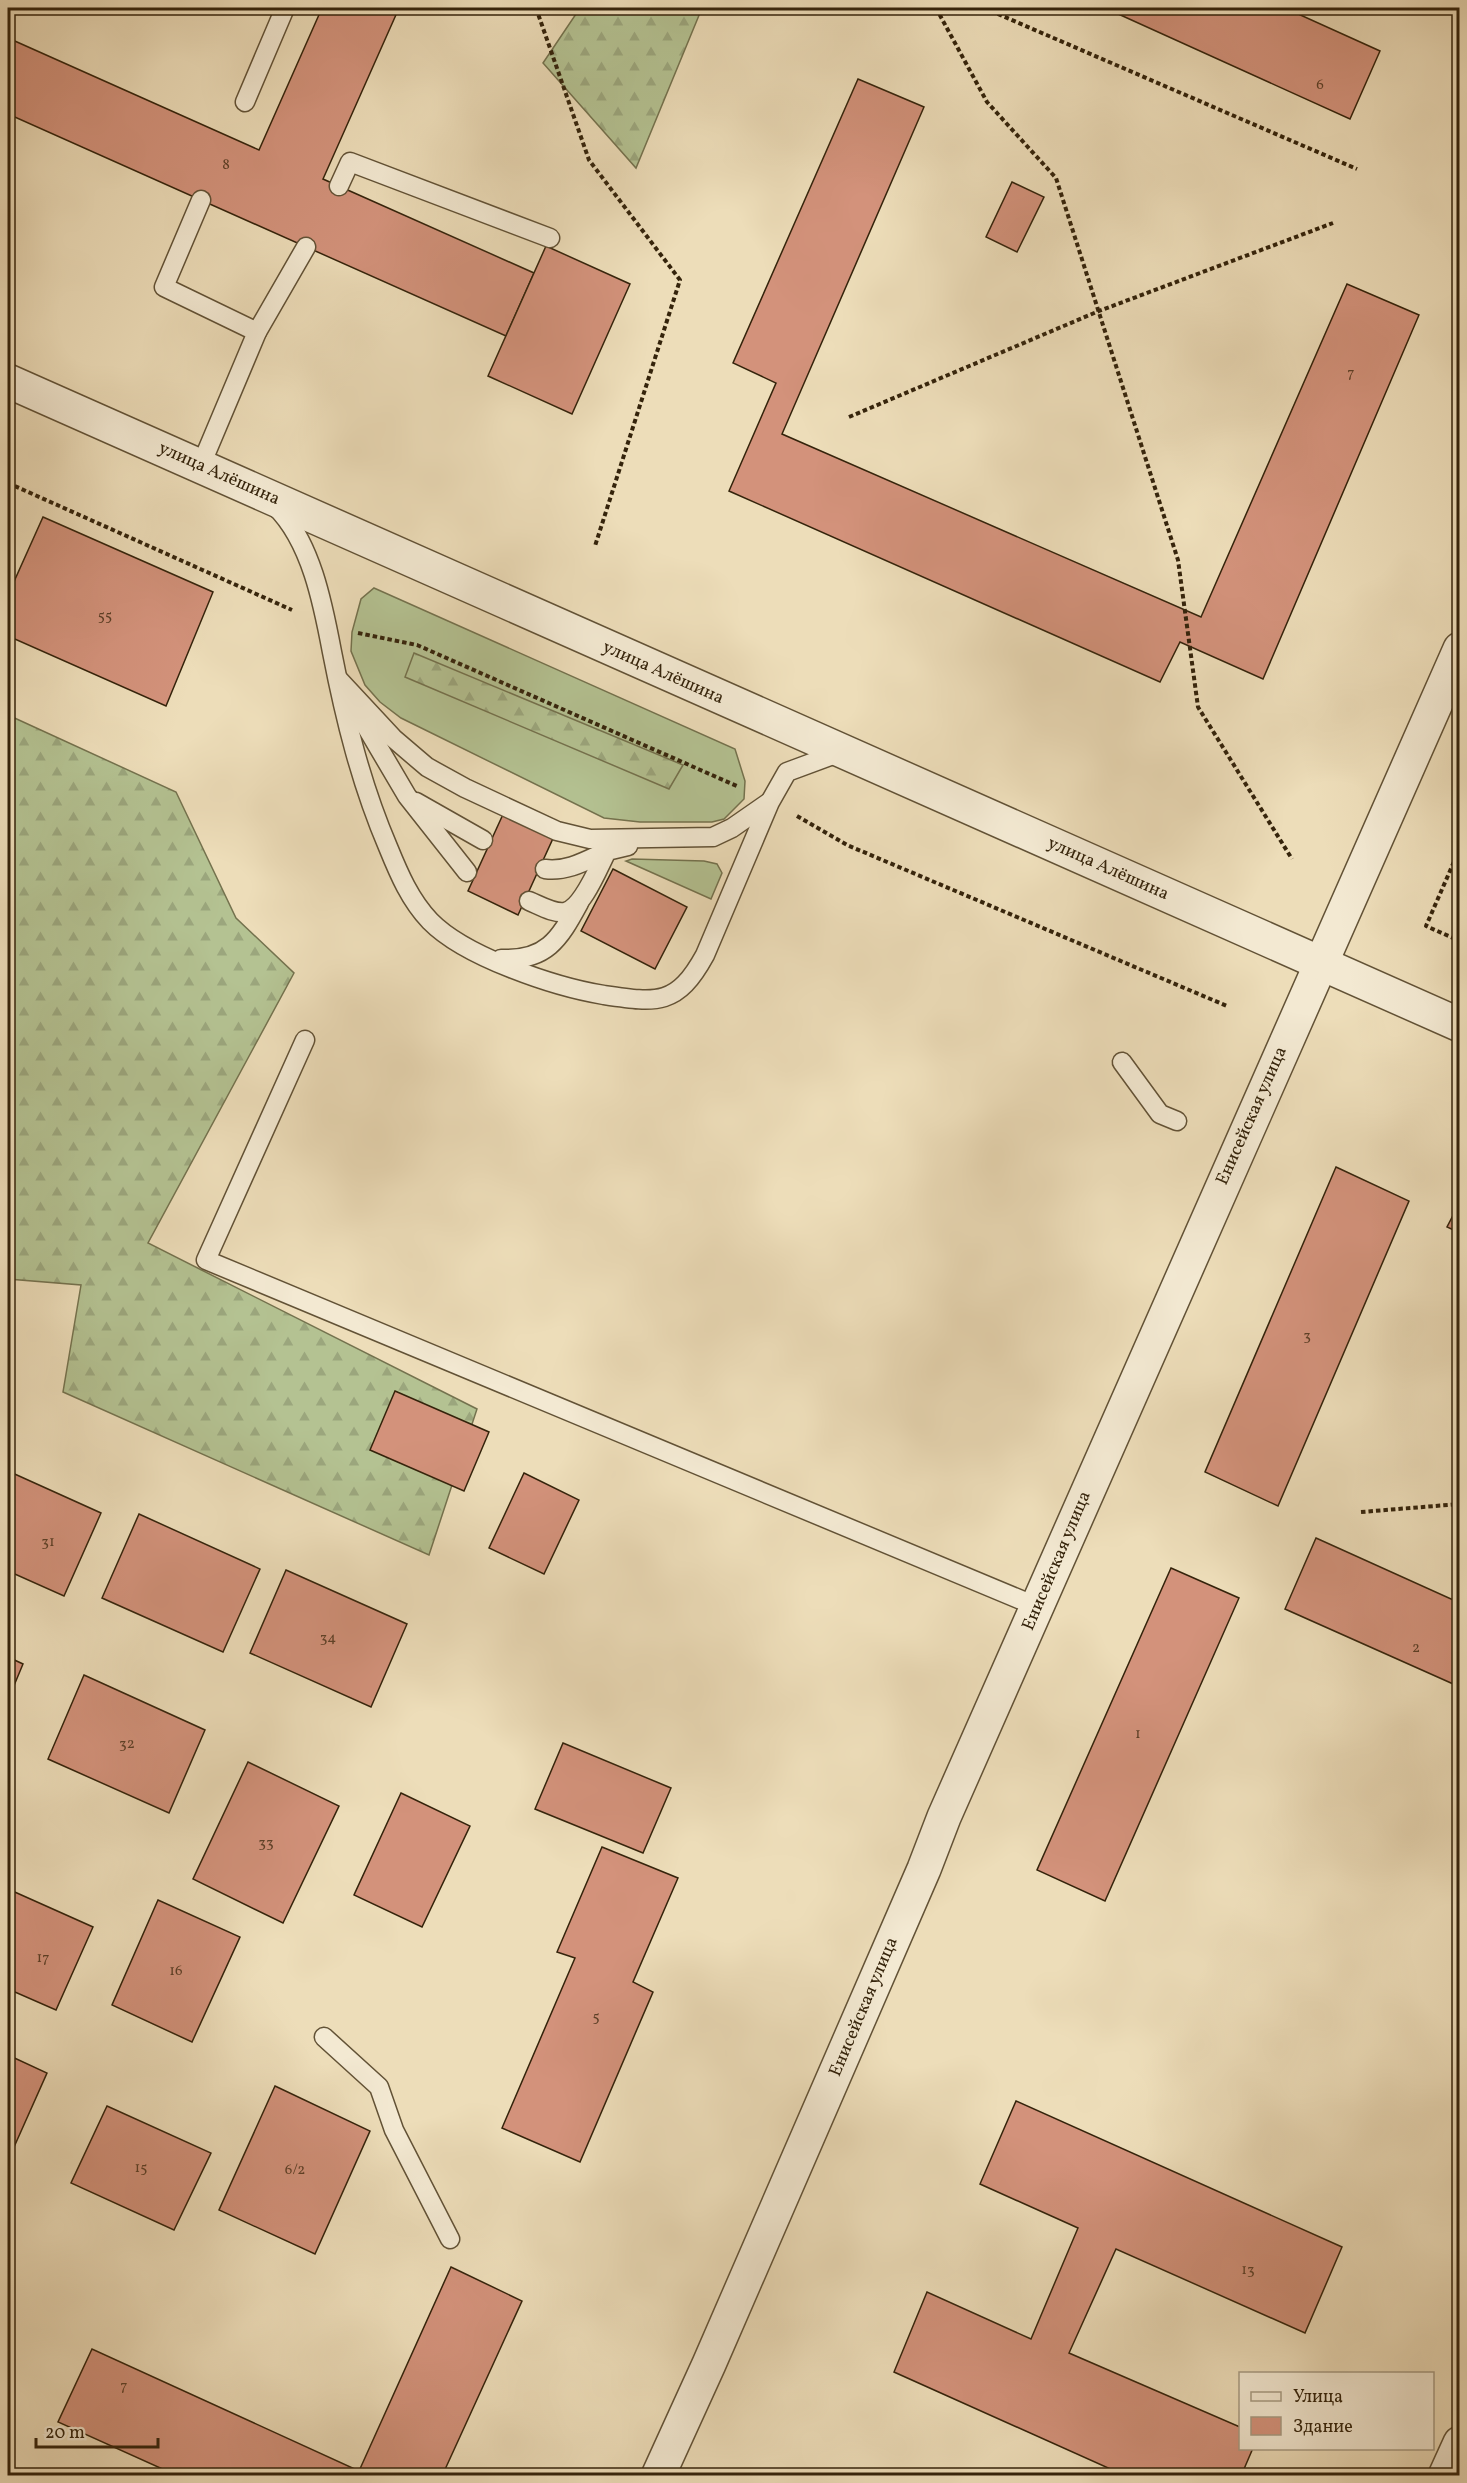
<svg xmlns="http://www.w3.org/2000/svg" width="1467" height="2483" font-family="Vollkorn,serif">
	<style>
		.grass { fill: #b4c292; stroke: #74724e; stroke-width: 1.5 }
		.forest { fill: url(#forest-firs); stroke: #74724e; stroke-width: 1.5 }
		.building { fill: #d3927b; stroke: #34230b; stroke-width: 1.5 }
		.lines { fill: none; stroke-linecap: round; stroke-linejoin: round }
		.service-casing { stroke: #625236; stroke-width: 21 }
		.minor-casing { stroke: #625236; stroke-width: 36 }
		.tertiary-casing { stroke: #625236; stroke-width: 36 }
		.path { stroke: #34230b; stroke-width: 4; stroke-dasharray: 4.5 3; stroke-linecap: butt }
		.service { stroke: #f3e9d2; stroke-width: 18 }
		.minor { stroke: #f3e9d2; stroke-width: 33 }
		.tertiary { stroke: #f3e9d2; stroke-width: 33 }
		.labels { text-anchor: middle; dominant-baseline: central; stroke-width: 4.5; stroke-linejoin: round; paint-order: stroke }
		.number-label { font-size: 15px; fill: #5c3f27 }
		.street-label { font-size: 18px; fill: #34230b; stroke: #f3e9d2 }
	</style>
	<defs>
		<pattern id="forest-firs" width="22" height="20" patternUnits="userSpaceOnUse" patternTransform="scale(1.5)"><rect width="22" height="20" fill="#b4c292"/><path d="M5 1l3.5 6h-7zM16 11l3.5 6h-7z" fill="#9ba67d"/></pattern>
	</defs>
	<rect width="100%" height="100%" fill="#edddb9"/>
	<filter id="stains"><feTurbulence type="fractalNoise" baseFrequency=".00333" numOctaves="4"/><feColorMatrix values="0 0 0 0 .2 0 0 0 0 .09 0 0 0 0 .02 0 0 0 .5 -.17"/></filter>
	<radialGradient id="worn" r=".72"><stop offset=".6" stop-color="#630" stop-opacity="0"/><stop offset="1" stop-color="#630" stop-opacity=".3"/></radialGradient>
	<g class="grass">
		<polygon points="374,588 735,749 745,781 744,799 724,819 712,822 640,822 604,818 401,718 380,702 365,685 351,651 352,632 361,599"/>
		<polygon points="632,859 704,861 717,864 722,873 711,899 626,861"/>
	</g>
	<g class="forest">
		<polygon points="580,8 702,8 636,168 543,63"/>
		<polygon points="414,653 683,765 669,789 405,677"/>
		<polygon points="8,715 176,792 236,918 294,973 148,1243 477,1409 429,1555 63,1392 81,1285 8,1279"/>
	</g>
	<g class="building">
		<polygon points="322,8 399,8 323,179 534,273 506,336 8,114 8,38 259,150"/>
		<polygon points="1105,8 1285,8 1380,51 1350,119"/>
		<polygon points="858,79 924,107 782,434 1201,617 1347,284 1419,315 1263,679 1180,642 1160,682 729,491 776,383 733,363"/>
		<polygon points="1012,182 1044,197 1017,252 986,237"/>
		<polygon points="546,246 630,284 572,414 488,376"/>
		<polygon points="43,517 213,592 166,706 8,636 8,595"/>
		<polygon points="505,810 555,834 518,915 468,891"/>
		<polygon points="613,869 687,907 655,969 581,931"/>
		<polygon points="1336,1167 1409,1201 1278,1506 1205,1472"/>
		<polygon points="1460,1202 1460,1233 1447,1227"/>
		<polygon points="395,1391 489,1432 464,1491 370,1450"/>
		<polygon points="8,1471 101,1513 64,1596 8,1571"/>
		<polygon points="524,1473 579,1500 544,1574 489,1548"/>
		<polygon points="139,1514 260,1569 223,1652 102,1598"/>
		<polygon points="1316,1538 1460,1603 1460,1687 1285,1609"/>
		<polygon points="1171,1568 1239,1598 1105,1901 1037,1870"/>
		<polygon points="286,1570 407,1624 371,1707 250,1653"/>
		<polygon points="8,1657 23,1664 8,1700"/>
		<polygon points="84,1675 205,1730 169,1813 48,1759"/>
		<polygon points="563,1743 671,1788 643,1853 535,1809"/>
		<polygon points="248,1762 339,1806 283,1923 193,1879"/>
		<polygon points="401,1793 470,1826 422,1927 354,1895"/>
		<polygon points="602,1847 678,1878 633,1982 653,1992 580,2162 502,2128 575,1958 557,1952"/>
		<polygon points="8,1889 93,1927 56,2010 8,1989"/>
		<polygon points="158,1900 240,1937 192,2042 112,2005"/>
		<polygon points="8,2055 47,2073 10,2156 8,2155"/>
		<polygon points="275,2086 370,2131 315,2254 219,2210"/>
		<polygon points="1016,2101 1342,2247 1305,2333 1116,2249 1069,2353 1240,2427 1240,2448 1253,2448 1241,2476 1126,2476 894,2372 927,2292 1031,2339 1078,2228 980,2184"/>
		<polygon points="107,2106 211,2153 174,2230 71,2183"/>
		<polygon points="451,2267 522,2301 442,2476 178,2476 58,2422 92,2349 359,2471"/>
	</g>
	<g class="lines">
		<defs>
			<g id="service">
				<polyline points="245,102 285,8"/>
				<polyline points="339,186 350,162 550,238"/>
				<polyline points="201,200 164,287 257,332"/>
				<polyline points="201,465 257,332 306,247"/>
				<path d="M275 506C311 541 323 604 332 652 345 719 361 784 388 847 399 874 410 900 430 921 465 957 555 987 604 995 658 1003 677 1006 705 955L770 802 787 772 841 752"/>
				<polyline points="339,680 393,738 427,767 465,788 557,831 590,839 713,837 732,828 768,803"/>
				<polyline points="354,706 407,796 467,872"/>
				<polyline points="416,802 483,840"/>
				<path d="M545 869C568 872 587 860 607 851"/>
				<path d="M529 901C539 905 554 914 565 912 583 908 599 866 607 851L628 846"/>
				<path d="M501 959C546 961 559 940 579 903"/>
				<polyline points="305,1040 206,1260 1038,1607"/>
				<polyline points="1122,1062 1160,1114 1177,1121"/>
				<polyline points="324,2037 379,2087 394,2130 450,2239"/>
			</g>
			<g id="minor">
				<polyline points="658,2476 709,2364 924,1869 944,1817 1460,649"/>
				<polyline points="1445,2476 1460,2443"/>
			</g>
			<polyline id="tertiary" points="8,381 1460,1025"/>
		</defs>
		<use href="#service" class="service-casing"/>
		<use href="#minor" class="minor-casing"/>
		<use href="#tertiary" class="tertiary-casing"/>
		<g class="path">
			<polyline points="536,8 589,160 680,280 595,546"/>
			<polyline points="936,8 987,102 1056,178 1178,560 1198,707 1292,859"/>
			<polyline points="984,8 1357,169"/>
			<polyline points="1424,8 1425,15"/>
			<polyline points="849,417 1099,311 1333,223"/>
			<polyline points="8,483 292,610"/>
			<polyline points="358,633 417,645 739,787"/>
			<polyline points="797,816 847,845 1227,1006"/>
			<polyline points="1460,848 1426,926 1460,941"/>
			<polyline points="1457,1331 1460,1334"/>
			<polyline points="1361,1512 1460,1504"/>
		</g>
		<use href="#service" class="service"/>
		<use href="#minor" class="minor"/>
		<use href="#tertiary" class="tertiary"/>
	</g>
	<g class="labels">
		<g class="number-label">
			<text x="1320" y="85">6</text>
			<text x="226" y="165">8</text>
			<text x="1351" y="373">7</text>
			<text x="105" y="616">55</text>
			<text x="1307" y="1336">3</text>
			<text x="48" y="1542">31</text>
			<text x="328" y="1638">34</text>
			<text x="1416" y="1648">2</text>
			<text x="1138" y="1734">1</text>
			<text x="127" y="1744">32</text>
			<text x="266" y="1843">33</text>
			<text x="43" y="1958">17</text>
			<text x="176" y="1971">16</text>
			<text x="596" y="2017">5</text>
			<text x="141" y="2168">15</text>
			<text x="295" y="2170">6/2</text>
			<text x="1248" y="2270">13</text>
			<text x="124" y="2386">7</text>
		</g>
		<g class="street-label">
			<text transform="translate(219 474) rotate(24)">улица Алёшина</text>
			<text transform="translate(663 673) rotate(24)">улица Алёшина</text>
			<text transform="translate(1108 869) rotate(24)">улица Алёшина</text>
			<text transform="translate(1252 1116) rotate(-66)">Енисейская улица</text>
			<text transform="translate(1057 1561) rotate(-67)">Енисейская улица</text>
			<text transform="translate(864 2007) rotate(-67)">Енисейская улица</text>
		</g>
	</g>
	<rect width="1467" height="2483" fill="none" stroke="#edddb9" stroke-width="30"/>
	<rect x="9" y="9" width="1449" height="2465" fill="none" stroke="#34230b" stroke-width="3"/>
	<rect x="15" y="15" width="1437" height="2453" fill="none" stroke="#34230b" stroke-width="1.5"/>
	<rect x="1239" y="2372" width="195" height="78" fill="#f3e9d2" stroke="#a79a82" stroke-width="1.5"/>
	<rect x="1251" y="2392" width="30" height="9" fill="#f3e9d2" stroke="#a79a82" stroke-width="1.5"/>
	<text x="1293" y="2402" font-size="18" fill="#34230b">Улица</text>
	<rect x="1251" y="2417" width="30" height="18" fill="#d3927b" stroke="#a79a82" stroke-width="1.5"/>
	<text x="1293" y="2432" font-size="18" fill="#34230b">Здание</text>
	<path d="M36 2438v9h122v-9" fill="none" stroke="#34230b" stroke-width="3"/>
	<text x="45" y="2438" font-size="18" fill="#34230b" stroke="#f3e9d2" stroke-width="4.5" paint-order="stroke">20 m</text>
	<rect width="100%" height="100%" filter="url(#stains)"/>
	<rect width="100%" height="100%" fill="url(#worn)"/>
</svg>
